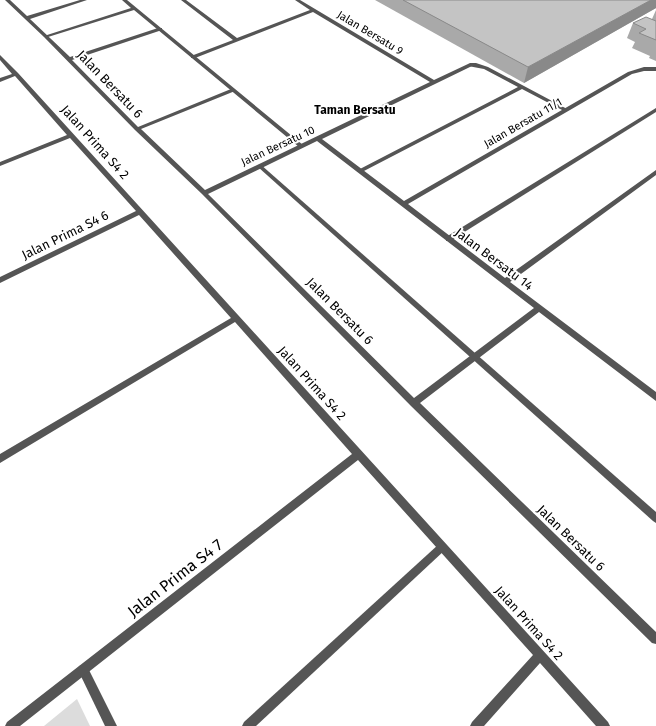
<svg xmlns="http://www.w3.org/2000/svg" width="656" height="726" font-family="'Fira Sans',sans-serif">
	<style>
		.green { fill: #dcdcdc }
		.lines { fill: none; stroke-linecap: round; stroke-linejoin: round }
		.service { fill: #555; fill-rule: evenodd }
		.minor { fill: #555; fill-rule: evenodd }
		.wall { fill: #a9a9a9 }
		.shaded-wall { fill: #898989 }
		.building { fill: #c4c4c4; stroke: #898989 }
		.labels { text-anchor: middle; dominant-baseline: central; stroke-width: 4; stroke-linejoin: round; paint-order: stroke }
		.far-street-label { font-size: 11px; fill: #000; stroke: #fff }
		.far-neighbourhood-label { font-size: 12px; font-weight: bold; fill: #000; stroke: #fff }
		.street-label { font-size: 13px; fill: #000; stroke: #fff }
		.near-street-label { font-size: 16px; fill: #000; stroke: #fff }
	</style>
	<rect width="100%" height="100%" fill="#fff"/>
	<polygon class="green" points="77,699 90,726 44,726"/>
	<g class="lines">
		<g class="service">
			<polygon points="122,0 127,0 303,145 303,147 299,147 134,10 48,37 44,36 131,8"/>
			<polygon points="470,63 476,63 488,67 569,110 564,111 522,89 362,172 358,172 358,170 518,87 484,69 468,66 468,64"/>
			<polygon points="656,108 656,112 450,241 446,241 446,237"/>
			<polygon points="260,164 656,512 656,523 653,521 258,167 257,166"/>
			<polygon points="442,542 445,544 447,547 445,550 256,726 242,726 244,722 439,544"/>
			<polygon points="83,665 87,666 117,726 105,726 78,670 79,666"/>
		</g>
		<g class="minor">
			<path d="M5 0H10L27 16 80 0H87L30 19 70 57 158 28H162V30L72 60 138 127 231 89H235V91L141 129 205 190 430 82 313 12 195 58H191V56L233 40 181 0H186L237 38 310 10 295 0H300L434 80 468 64H472V66L322 139 404 201 628 72 644 67H656V71H644L632 74 408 204 505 278 656 170V175L510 282 656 392V401L539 312 420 403 656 632V644L652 643 411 406 202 194 135 130 44 37ZM317 141 534 308 414 398 208 194Z"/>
			<polygon points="0,55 18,73 608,722 610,726 596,726 540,663 484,726 470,726 472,722 533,655 358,460 20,726 5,726 7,722 352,454 235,322 0,463 0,454 231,318 139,215 0,283 0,277 136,211 70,138 0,166 0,162 67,135 15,76 0,82 0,78 12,74 0,60"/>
		</g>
	</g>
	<g class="wall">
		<polygon points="375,0 656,0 656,8 524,83"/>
		<polygon points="656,10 656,61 649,58 650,56 632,48 635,42 627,38 633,23 652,19"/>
	</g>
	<polygon class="shaded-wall" points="651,0 656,0 656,8 524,83 528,67"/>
	<g class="building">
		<polygon points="403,0 651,0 528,67"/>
		<polygon points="646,17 656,21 656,40 639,33 646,29 633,23"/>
	</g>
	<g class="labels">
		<g class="far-street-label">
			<text transform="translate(370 33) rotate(31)">Jalan Bersatu 9</text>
			<text transform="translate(523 123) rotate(-30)">Jalan Bersatu 11/1</text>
			<text transform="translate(278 146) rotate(-25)">Jalan Bersatu 10</text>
		</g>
		<g class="far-neighbourhood-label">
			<text x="355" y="110">Taman Bersatu</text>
		</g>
		<g class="street-label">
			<text transform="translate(110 84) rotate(46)">Jalan Bersatu 6</text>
			<text transform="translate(95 142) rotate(48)">Jalan Prima S4 2</text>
			<text transform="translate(65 235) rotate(-26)">Jalan Prima S4 6</text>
			<text transform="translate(494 259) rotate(37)">Jalan Bersatu 14</text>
			<text transform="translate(340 311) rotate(45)">Jalan Bersatu 6</text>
			<text transform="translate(312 383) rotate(48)">Jalan Prima S4 2</text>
			<text transform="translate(571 538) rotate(44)">Jalan Bersatu 6</text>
			<text transform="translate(529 623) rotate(48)">Jalan Prima S4 2</text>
		</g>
		<g class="near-street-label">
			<text transform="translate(175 578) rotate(-38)">Jalan Prima S4 7</text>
		</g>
	</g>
</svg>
